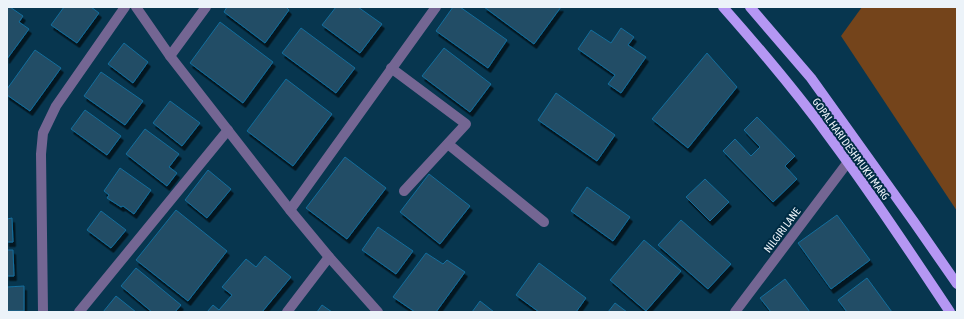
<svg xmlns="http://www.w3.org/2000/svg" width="964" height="319" font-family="'Asap Condensed',sans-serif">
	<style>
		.green { fill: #74441b }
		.building { fill: #244d66; stroke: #126e9d; filter: url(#shadow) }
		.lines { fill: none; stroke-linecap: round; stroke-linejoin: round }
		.minor { stroke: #746693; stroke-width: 10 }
		.primary { stroke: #b597f3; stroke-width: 10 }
		.labels { text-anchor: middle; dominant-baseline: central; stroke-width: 4; stroke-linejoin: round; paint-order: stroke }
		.street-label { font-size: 11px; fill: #ecf3f9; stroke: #002c44 }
	</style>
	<defs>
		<filter id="shadow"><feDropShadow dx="2.5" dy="4.5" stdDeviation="0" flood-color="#0009"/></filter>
	</defs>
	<rect width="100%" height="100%" fill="#07364f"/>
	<polygon class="green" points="862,7 957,7 957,211 841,36"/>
	<g class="building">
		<polygon points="7,7 10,7 23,16 19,22 29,29 7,59"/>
		<polygon points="64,7 91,7 99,13 77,43 51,25"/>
		<polygon points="227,7 286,7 289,10 265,43 224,12"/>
		<polygon points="336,7 358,7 382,24 360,53 322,25"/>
		<polygon points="453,7 460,7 507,40 488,68 436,31"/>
		<polygon points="484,7 561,7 534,44"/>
		<polygon points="220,22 273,62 243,103 190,63"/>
		<polygon points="301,28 355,68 336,93 282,53"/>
		<polygon points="621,28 634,37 628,45 646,57 621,93 608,84 615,75 578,49 591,30 611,43"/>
		<polygon points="124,43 148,62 133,83 108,64"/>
		<polygon points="444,48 491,84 470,112 422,76"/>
		<polygon points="35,50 61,68 30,111 7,95 7,89"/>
		<polygon points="707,53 737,87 688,148 652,119"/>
		<polygon points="101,72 143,101 125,125 84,96"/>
		<polygon points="286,79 332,114 293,166 247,131"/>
		<polygon points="556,93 615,135 597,161 538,120"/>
		<polygon points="170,101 200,123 182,146 153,123"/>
		<polygon points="85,110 121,136 107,155 71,129"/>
		<polygon points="757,117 795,156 785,166 797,179 773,202 723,151 735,139 751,156 760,147 744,130"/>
		<polygon points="145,129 179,154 169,167 177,173 167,186 126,154"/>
		<polygon points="345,157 386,188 347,239 306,208"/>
		<polygon points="120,168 151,190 134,214 123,206 121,207 107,198 109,195 104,191"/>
		<polygon points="208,170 231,189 207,218 185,200"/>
		<polygon points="429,174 470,206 440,244 400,212"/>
		<polygon points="705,179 729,202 710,221 686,197"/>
		<polygon points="587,187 630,217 613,241 571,211"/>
		<polygon points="176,210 227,251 188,301 136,260"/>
		<polygon points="101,211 126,230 111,248 87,230"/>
		<polygon points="837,215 870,260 831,289 798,243"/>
		<polygon points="12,218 13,242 7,242 7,219"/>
		<polygon points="681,220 731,264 708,289 658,245"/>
		<polygon points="378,227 413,251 396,274 362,250"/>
		<polygon points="644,240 681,271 646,311 610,280"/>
		<polygon points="7,250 13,250 14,276 7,276"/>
		<polygon points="426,253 443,264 447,260 465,272 436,312 415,312 393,297"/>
		<polygon points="265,256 291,277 262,312 207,312 213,305 219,310 232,295 222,287 246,259 256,267"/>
		<polygon points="539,263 586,298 576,312 539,312 516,295"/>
		<polygon points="136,268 181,305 175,312 152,312 121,286"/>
		<polygon points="867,278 892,312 847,312 838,300"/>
		<polygon points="785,279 810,312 771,312 760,298"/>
		<polygon points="24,286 24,311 7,311 7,287"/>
		<polygon points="116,296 136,312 103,312"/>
		<polygon points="480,301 494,312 472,312"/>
		<polygon points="615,303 627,312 608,312"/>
		<polygon points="322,305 332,312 317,312"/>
	</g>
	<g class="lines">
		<g class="minor">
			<polyline points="136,7 170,56 290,210 329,257 378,312"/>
			<polyline points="170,56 206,7"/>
			<polyline points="391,68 466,124 404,191"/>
			<polyline points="448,144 544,222"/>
			<polyline points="290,210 436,7"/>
			<polyline points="43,312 41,154 43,133 56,106 125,7"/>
			<polyline points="79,312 228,130"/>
			<polyline points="287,312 329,257"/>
			<polyline points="735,312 848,162"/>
		</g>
		<g class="primary">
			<path d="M723 7C761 50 799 95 833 142 874 197 912 255 950 312"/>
			<polyline points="750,7 811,78 914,222 957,284"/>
		</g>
	</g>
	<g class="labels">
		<g class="street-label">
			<text transform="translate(851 149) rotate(54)">GOPAL HARI DESHMUKH MARG</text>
			<text transform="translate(782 230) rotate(-53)">NILGIRI LANE</text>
		</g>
	</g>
	<rect width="964" height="319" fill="none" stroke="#ecf3f9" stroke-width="16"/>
</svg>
